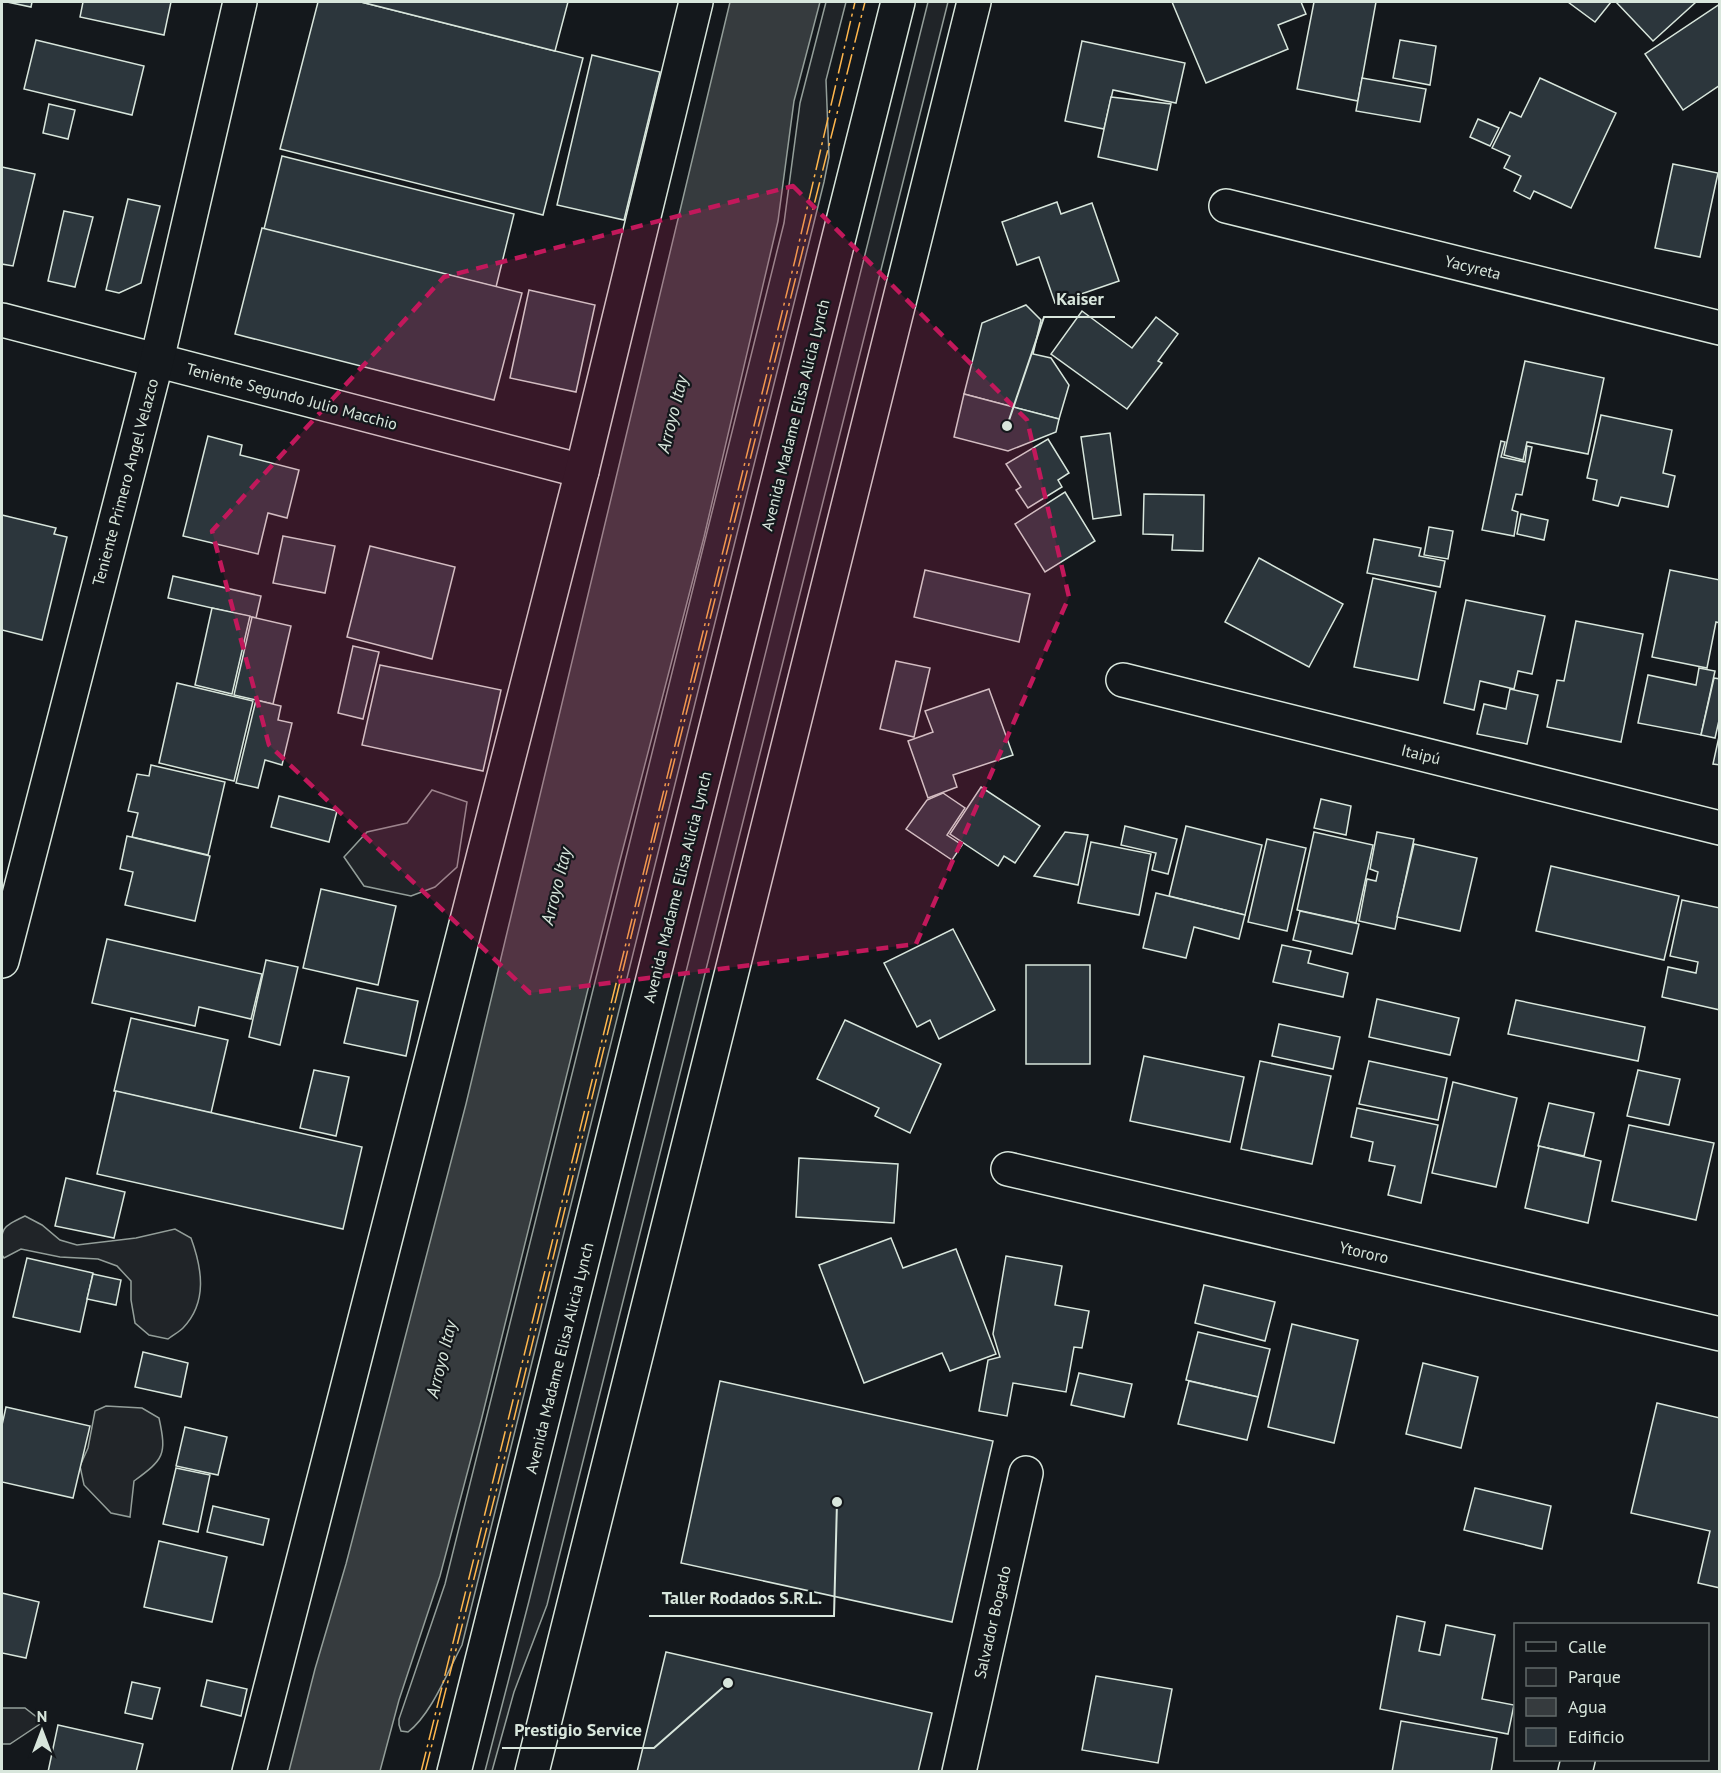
<svg xmlns="http://www.w3.org/2000/svg" width="1721" height="1773" font-family="'PT Sans',sans-serif">
	<style>
		.green { fill: #202428; stroke: #939e99; stroke-width: 1.5 }
		.water { fill: #363b3e; stroke: #939e99; stroke-width: 1.5 }
		.building { fill: #2c363c; stroke: #d8e6dc; stroke-width: 1.5 }
		.lines { fill: none; stroke-linecap: round; stroke-linejoin: round }
		.minor-casing { stroke: #d8e6dc; stroke-width: 36 }
		.secondary-casing { stroke: #d8e6dc; stroke-width: 36 }
		.trunk-casing { stroke: #d8e6dc; stroke-width: 36 }
		.minor { stroke: #14181c; stroke-width: 33 }
		.secondary { stroke: #14181c; stroke-width: 33 }
		.trunk { stroke: #14181c; stroke-width: 33 }
		.power { stroke: #ffb74d; stroke-width: 1.5; stroke-dasharray: 21 4.5 3 4.5; stroke-linecap: butt }
		.marked { fill: #c2185b; fill-opacity: 0.2; stroke: #c2185b; stroke-width: 4.5; stroke-dasharray: 12 8; stroke-linejoin: round }
		.labels { text-anchor: middle; dominant-baseline: central; stroke-width: 4.5; stroke-linejoin: round; paint-order: stroke }
		.street-label { font-size: 16px; fill: #d8e6dc; stroke: #14181c }
		.water-label { font-size: 18px; font-style: italic; fill: #d8e6dc; stroke: #14181c }
		.leader { fill: none; stroke: #d8e6dc; stroke-width: 2 }
		.callout-dot { fill: #d8e6dc; stroke: #14181c; stroke-width: 2 }
		.callout-label { font-size: 18px; text-anchor: middle; font-weight: bold; fill: #d8e6dc; stroke: #14181c; stroke-width: 4.5; stroke-linejoin: round; paint-order: stroke }
	</style>
	<rect width="100%" height="100%" fill="#14181c"/>
	<g class="green">
		<path d="M826 2H846L826 80 829 157 824 182 462 1645C448 1671 431 1715 408 1732L401 1731 399 1725V1719L445 1584 784 223 800 103Z"/>
		<polygon points="928,2 948,2 547,1605 514,1692 492,1771 485,1771 529,1601"/>
		<polygon points="432,790 467,802 457,867 435,887 411,896 364,886 344,857 367,832 407,823"/>
		<path d="M25 1216 42 1225 60 1240 77 1245 136 1238 175 1229 191 1238C202 1268 208 1302 183 1328 179 1332 173 1335 168 1339L149 1335 135 1323 131 1300V1281L117 1266 98 1259 60 1257 21 1249 4 1258 2 1255C1 1228 0 1228 25 1216Z"/>
		<path d="M106 1406 142 1408 159 1418C167 1455 164 1459 134 1481L130 1517 111 1513 84 1485 80 1466 88 1448 95 1411Z"/>
		<polygon points="2,1708 25,1708 43,1722 10,1744 2,1744"/>
	</g>
	<polygon class="water" points="730,2 820,2 794,101 778,221 704,537 618,868 481,1421 440,1576 399,1700 380,1771 289,1771 315,1669 346,1564 466,1104"/>
	<g class="building">
		<polygon points="7,2 32,2 31,7"/>
		<polygon points="83,2 171,2 164,35 80,17"/>
		<polygon points="318,2 361,2 583,58 543,215 280,149"/>
		<polygon points="361,2 568,2 555,51"/>
		<polygon points="1172,2 1301,2 1306,14 1278,25 1288,49 1206,83"/>
		<polygon points="1314,2 1376,2 1358,101 1297,89"/>
		<polygon points="1568,2 1611,2 1595,22"/>
		<polygon points="1616,2 1696,2 1653,41"/>
		<polygon points="1720,4 1720,85 1683,110 1645,54"/>
		<polygon points="36,40 144,66 132,115 24,89"/>
		<polygon points="1400,40 1436,46 1430,85 1393,78"/>
		<polygon points="1082,41 1185,63 1176,103 1113,90 1104,129 1065,121"/>
		<polygon points="592,55 660,72 624,220 557,205"/>
		<polygon points="1362,78 1426,89 1420,122 1356,111"/>
		<polygon points="1540,78 1616,113 1571,208 1534,191 1530,199 1514,191 1521,176 1504,168 1510,156 1492,148 1510,112 1521,117"/>
		<polygon points="1111,97 1171,104 1157,170 1098,157"/>
		<polygon points="49,104 75,110 68,139 43,133"/>
		<polygon points="1478,119 1499,128 1490,146 1470,137"/>
		<polygon points="282,156 514,214 496,287 264,229"/>
		<polygon points="1673,164 1718,173 1700,257 1655,248"/>
		<polygon points="2,167 35,174 13,266 2,264"/>
		<polygon points="128,199 160,206 141,283 119,293 106,290"/>
		<polygon points="1057,202 1061,214 1092,203 1119,281 1055,303 1039,257 1017,265 1002,222"/>
		<polygon points="64,211 93,217 75,287 48,281"/>
		<polygon points="262,228 522,293 494,400 235,334"/>
		<polygon points="529,290 595,305 576,392 510,378"/>
		<polygon points="1026,305 1041,320 1033,354 1051,358 1069,385 1059,419 964,394 982,323"/>
		<polygon points="1082,311 1132,348 1156,317 1178,334 1158,361 1162,363 1127,409 1051,354"/>
		<polygon points="1525,361 1604,378 1588,454 1527,442 1523,460 1504,455"/>
		<polygon points="964,394 1059,419 1056,432 1008,451 954,437"/>
		<polygon points="1601,415 1672,430 1663,473 1675,476 1668,507 1621,497 1618,506 1593,500 1597,480 1587,478"/>
		<polygon points="1110,433 1121,515 1093,519 1081,437"/>
		<polygon points="208,436 242,445 240,455 299,470 287,518 268,513 258,554 183,536"/>
		<polygon points="1048,439 1069,473 1058,480 1062,487 1028,508 1016,490 1021,487 1006,464"/>
		<polygon points="1501,441 1505,442 1501,457 1525,462 1527,446 1532,447 1522,495 1516,494 1512,510 1518,512 1514,536 1482,530"/>
		<polygon points="1065,492 1095,541 1045,572 1015,524"/>
		<polygon points="1144,494 1204,495 1203,551 1172,550 1173,535 1143,534"/>
		<polygon points="1521,514 1548,520 1544,540 1517,534"/>
		<polygon points="2,515 56,528 54,534 67,537 42,640 2,630"/>
		<polygon points="1429,527 1453,531 1448,559 1424,555"/>
		<polygon points="283,536 335,546 325,593 273,583"/>
		<polygon points="1374,539 1421,548 1419,556 1445,561 1440,587 1367,573"/>
		<polygon points="370,546 455,567 432,659 347,637"/>
		<polygon points="1259,558 1343,604 1309,667 1225,622"/>
		<polygon points="925,570 1030,594 1019,642 914,617"/>
		<polygon points="1670,570 1720,580 1720,623 1716,622 1707,668 1652,657"/>
		<polygon points="173,576 261,596 256,618 168,598"/>
		<polygon points="1373,578 1436,592 1418,680 1354,667"/>
		<polygon points="1466,600 1545,616 1532,674 1518,671 1514,689 1480,681 1474,710 1444,703"/>
		<polygon points="212,608 250,616 232,694 195,685"/>
		<polygon points="252,617 291,626 273,704 234,695"/>
		<polygon points="1576,621 1643,634 1621,742 1547,727 1557,680 1564,681"/>
		<polygon points="353,646 379,652 363,719 338,713"/>
		<polygon points="896,661 930,668 914,737 880,729"/>
		<polygon points="380,665 501,690 483,771 362,745"/>
		<polygon points="1699,668 1715,671 1701,735 1638,723 1648,675 1696,685"/>
		<polygon points="1714,678 1720,679 1720,716 1715,738 1701,735"/>
		<polygon points="177,683 253,701 234,781 159,763"/>
		<polygon points="989,689 1013,755 953,775 957,787 928,798 908,741 933,732 925,711"/>
		<polygon points="1510,689 1538,695 1527,744 1477,734 1484,704 1506,709"/>
		<polygon points="256,700 281,706 278,720 292,723 282,765 265,760 258,788 236,783"/>
		<polygon points="1720,732 1720,765 1713,764"/>
		<polygon points="151,765 225,782 208,855 132,837 138,813 128,811 137,774 149,776"/>
		<polygon points="981,787 1040,826 1015,863 1004,856 998,866 950,834"/>
		<polygon points="943,793 965,808 947,835 962,845 952,860 906,829 927,800"/>
		<polygon points="279,796 337,811 329,842 271,827"/>
		<polygon points="1321,799 1351,806 1346,835 1314,828"/>
		<polygon points="1125,826 1177,839 1168,874 1152,870 1156,853 1121,845"/>
		<polygon points="1186,826 1262,845 1245,915 1169,896"/>
		<polygon points="1065,832 1088,835 1078,885 1034,876"/>
		<polygon points="1314,832 1373,845 1356,923 1297,910"/>
		<polygon points="1377,832 1414,839 1395,929 1359,921 1367,879 1376,881 1378,872 1370,869"/>
		<polygon points="127,836 210,856 195,921 125,905 133,872 120,869"/>
		<polygon points="1267,839 1306,848 1287,931 1248,922"/>
		<polygon points="1091,842 1151,854 1139,915 1078,903"/>
		<polygon points="1414,844 1477,858 1460,931 1397,917"/>
		<polygon points="1551,866 1679,896 1664,960 1536,931"/>
		<polygon points="321,889 396,906 378,985 303,968"/>
		<polygon points="1156,893 1245,915 1239,939 1194,927 1186,958 1143,948"/>
		<polygon points="1682,900 1720,908 1720,1010 1662,997 1668,967 1696,973 1698,962 1670,956"/>
		<polygon points="1300,911 1359,924 1352,954 1293,940"/>
		<polygon points="953,929 995,1010 939,1039 930,1020 917,1027 884,963"/>
		<polygon points="107,939 262,974 251,1019 199,1007 195,1026 92,1003"/>
		<polygon points="1282,945 1311,951 1308,963 1348,973 1343,997 1273,982"/>
		<polygon points="266,960 298,967 280,1045 249,1037"/>
		<rect x="1026" y="965" width="64" height="99"/>
		<polygon points="357,988 418,1001 406,1056 344,1043"/>
		<polygon points="1377,999 1459,1018 1450,1055 1369,1037"/>
		<polygon points="1516,1000 1645,1027 1638,1061 1508,1034"/>
		<polygon points="131,1018 228,1040 211,1113 114,1091"/>
		<polygon points="845,1020 941,1064 910,1133 875,1116 879,1108 817,1079"/>
		<polygon points="1279,1024 1340,1037 1333,1069 1272,1056"/>
		<polygon points="1144,1056 1244,1077 1230,1142 1130,1121"/>
		<polygon points="1260,1061 1331,1076 1312,1164 1241,1149"/>
		<polygon points="1369,1061 1447,1078 1438,1120 1359,1104"/>
		<polygon points="314,1070 349,1077 336,1136 300,1128"/>
		<polygon points="1638,1070 1680,1079 1669,1125 1627,1116"/>
		<polygon points="1453,1082 1517,1098 1496,1187 1432,1173"/>
		<polygon points="116,1091 362,1147 343,1229 97,1174"/>
		<polygon points="1549,1103 1594,1113 1584,1156 1538,1146"/>
		<polygon points="1357,1108 1438,1125 1421,1203 1388,1195 1395,1166 1369,1161 1373,1142 1351,1137"/>
		<polygon points="1629,1125 1714,1143 1696,1220 1612,1201"/>
		<polygon points="1539,1146 1601,1161 1588,1223 1525,1208"/>
		<polygon points="799,1158 898,1164 894,1223 796,1217"/>
		<polygon points="66,1178 125,1192 114,1238 55,1226"/>
		<polygon points="891,1238 903,1268 956,1249 996,1354 950,1371 942,1353 864,1383 819,1265"/>
		<polygon points="1006,1256 1062,1266 1055,1305 1089,1311 1082,1348 1074,1347 1066,1392 1013,1383 1007,1416 979,1411 988,1360 1000,1357 993,1334"/>
		<polygon points="27,1258 93,1273 80,1332 13,1317"/>
		<polygon points="93,1274 121,1280 116,1305 87,1299"/>
		<polygon points="1204,1285 1275,1302 1265,1341 1195,1323"/>
		<polygon points="1292,1324 1358,1340 1334,1443 1268,1427"/>
		<polygon points="1198,1332 1270,1349 1258,1397 1186,1380"/>
		<polygon points="143,1352 188,1363 181,1397 135,1387"/>
		<polygon points="1423,1363 1478,1377 1461,1448 1406,1434"/>
		<polygon points="1079,1373 1132,1384 1124,1417 1071,1405"/>
		<polygon points="720,1381 993,1441 952,1622 681,1563"/>
		<polygon points="1189,1381 1258,1397 1247,1440 1178,1424"/>
		<polygon points="1657,1403 1720,1418 1720,1588 1698,1583 1710,1531 1631,1513"/>
		<polygon points="6,1407 90,1426 73,1498 2,1482 2,1425"/>
		<polygon points="185,1427 227,1437 218,1475 176,1466"/>
		<polygon points="176,1468 210,1475 198,1532 163,1524"/>
		<polygon points="1475,1488 1551,1506 1542,1549 1464,1530"/>
		<polygon points="213,1506 269,1519 263,1545 207,1532"/>
		<polygon points="159,1541 227,1557 212,1622 144,1607"/>
		<polygon points="2,1593 39,1602 26,1658 2,1653"/>
		<polygon points="1397,1616 1425,1622 1419,1651 1440,1655 1446,1625 1495,1635 1482,1699 1514,1705 1508,1734 1380,1709"/>
		<polygon points="666,1652 932,1713 918,1772 637,1772"/>
		<polygon points="1096,1676 1172,1689 1158,1763 1082,1750"/>
		<polygon points="207,1680 247,1689 241,1716 201,1706"/>
		<polygon points="132,1682 160,1688 152,1719 125,1713"/>
		<polygon points="1401,1721 1497,1738 1491,1772 1392,1772"/>
		<polygon points="58,1725 143,1744 136,1772 48,1772"/>
	</g>
	<g class="lines">
		<defs>
			<g id="minor">
				<polyline points="1226,206 1720,328"/>
				<polyline points="2,320 582,471"/>
				<polyline points="1123,680 1720,828"/>
				<polyline points="2,961 157,360 240,2"/>
				<polyline points="1008,1169 1720,1334"/>
				<polyline points="959,1772 1026,1473"/>
				<polyline points="1575,1772 1578,1760"/>
			</g>
			<polyline id="secondary" points="249,1772 582,471 696,2"/>
			<g id="trunk">
				<polyline points="454,1772 898,2"/>
				<polyline points="532,1772 974,2"/>
			</g>
		</defs>
		<use href="#minor" class="minor-casing"/>
		<use href="#secondary" class="secondary-casing"/>
		<use href="#trunk" class="trunk-casing"/>
		<use href="#minor" class="minor"/>
		<use href="#secondary" class="secondary"/>
		<use href="#trunk" class="trunk"/>
		<g class="power">
			<polyline points="421,1772 795,260 855,2"/>
			<polyline points="425,1772 505,1456 654,842 865,2"/>
		</g>
	</g>
	<path class="marked" d="M793 186 1027 420 1069 597 916 944 530 993 269 745 212 531 444 277Z"/>
	<g class="labels">
		<g class="street-label">
			<text transform="translate(1473 267) rotate(14)">Yacyreta</text>
			<text transform="translate(292 396) rotate(15)">Teniente Segundo Julio Macchio</text>
			<text transform="translate(795 415) rotate(-76)">Avenida Madame Elisa Alicia Lynch</text>
			<text transform="translate(125 482) rotate(-75)">Teniente Primero Angel Velazco</text>
			<text transform="translate(1421 754) rotate(14)">Itaipú</text>
			<text transform="translate(677 887) rotate(-76)">Avenida Madame Elisa Alicia Lynch</text>
			<text transform="translate(1364 1252) rotate(13)">Ytororo</text>
			<text transform="translate(559 1358) rotate(-76)">Avenida Madame Elisa Alicia Lynch</text>
			<text transform="translate(992 1622) rotate(-77)">Salvador Bogado</text>
		</g>
		<g class="water-label">
			<text transform="translate(672 414) rotate(-76)">Arroyo Itay</text>
			<text transform="translate(556 886) rotate(-76)">Arroyo Itay</text>
			<text transform="translate(441 1359) rotate(-76)">Arroyo Itay</text>
		</g>
	</g>
	<path class="leader" d="M1007 426L1044 317H1115M837 1502L834 1616H649M728 1683L654 1748H502"/>
	<g class="callout-dot">
		<circle cx="1007" cy="426" r="6"/>
		<circle cx="837" cy="1502" r="6"/>
		<circle cx="728" cy="1683" r="6"/>
	</g>
	<g class="callout-label">
		<text x="1080" y="305">Kaiser</text>
		<text x="742" y="1604">Taller Rodados S.R.L.</text>
		<text x="578" y="1736">Prestigio Service</text>
	</g>
	<rect width="1721" height="1773" fill="none" stroke="#d8e6dc" stroke-width="6"/>
	<rect x="1514" y="1623" width="195" height="138" fill="#14181c" stroke="#626a69" stroke-width="1.5"/>
	<rect x="1526" y="1642" width="30" height="9" fill="#14181c" stroke="#626a69" stroke-width="1.5"/>
	<text x="1568" y="1653" font-size="18" fill="#d8e6dc">Calle</text>
	<rect x="1526" y="1668" width="30" height="18" fill="#202428" stroke="#626a69" stroke-width="1.5"/>
	<text x="1568" y="1683" font-size="18" fill="#d8e6dc">Parque</text>
	<rect x="1526" y="1698" width="30" height="18" fill="#363b3e" stroke="#626a69" stroke-width="1.5"/>
	<text x="1568" y="1713" font-size="18" fill="#d8e6dc">Agua</text>
	<rect x="1526" y="1728" width="30" height="18" fill="#2c363c" stroke="#626a69" stroke-width="1.5"/>
	<text x="1568" y="1743" font-size="18" fill="#d8e6dc">Edificio</text>
	<g transform="translate(42 1731)" stroke="#14181c" stroke-width="4.5" paint-order="stroke">
	<path d="M0-4.5L10 22L0 15L-10 22Z" fill="#d8e6dc"/>
	<text y="-9" font-size="16" font-weight="bold" text-anchor="middle" fill="#d8e6dc">N</text>
	</g>
</svg>
